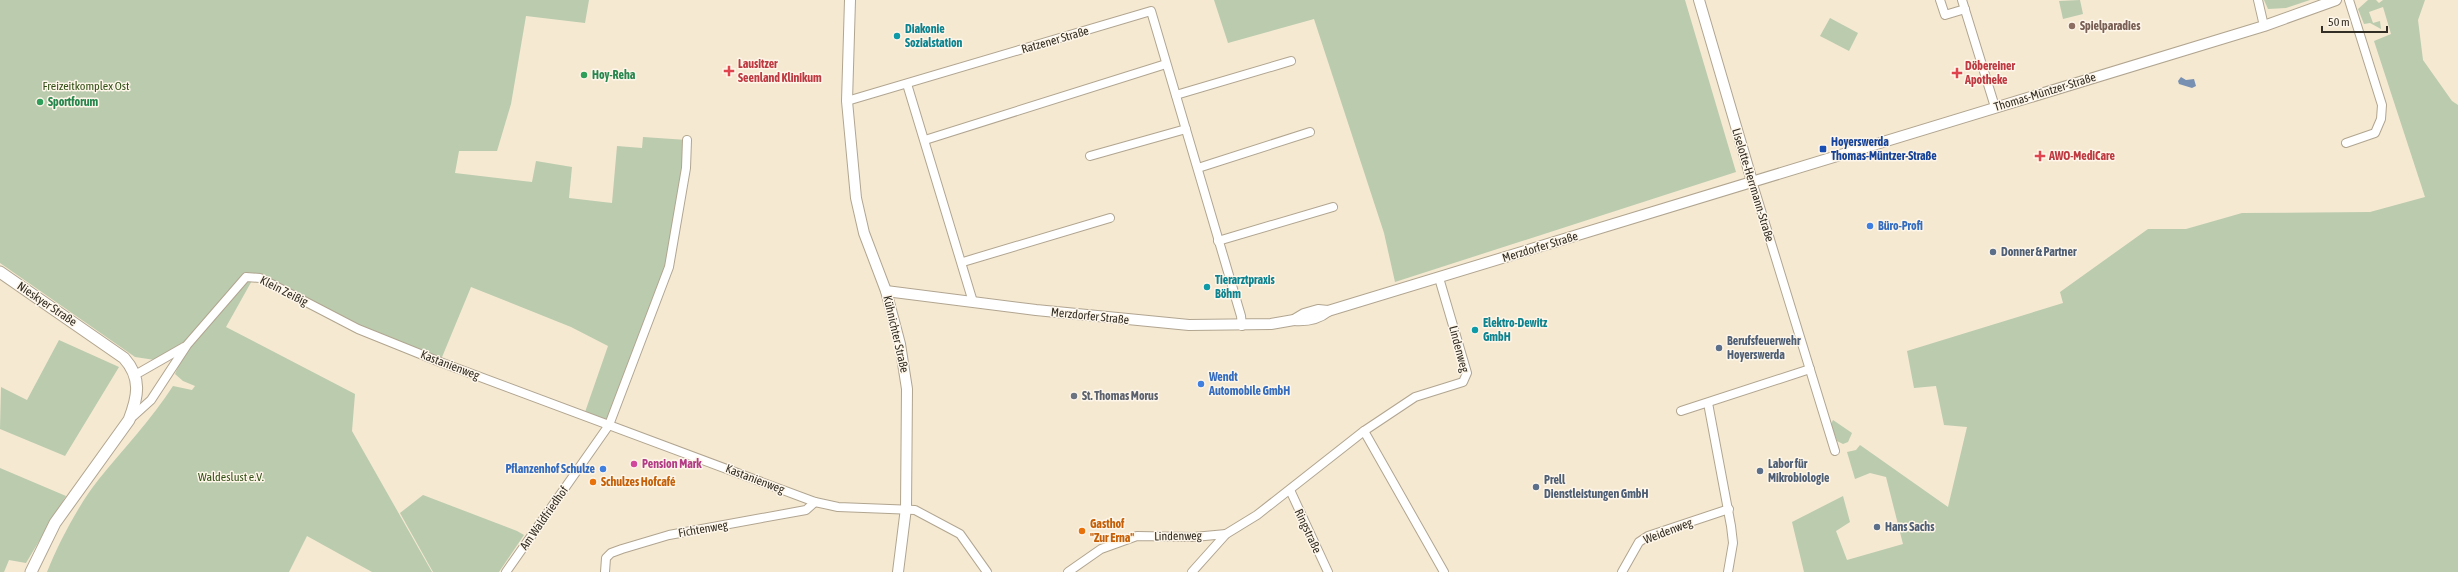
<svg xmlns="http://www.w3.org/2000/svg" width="2458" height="572" font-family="'Asap Condensed',sans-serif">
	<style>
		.green { fill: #bacbae }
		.water { fill: #7891b3 }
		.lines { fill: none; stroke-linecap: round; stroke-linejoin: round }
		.minor-casing { stroke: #b1a590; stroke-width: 10 }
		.tertiary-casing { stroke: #b1a590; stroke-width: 12 }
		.secondary-casing { stroke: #b1a590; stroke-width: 13 }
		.minor { stroke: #fff; stroke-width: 8 }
		.tertiary { stroke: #fff; stroke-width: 10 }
		.secondary { stroke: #fff; stroke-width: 11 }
		.education-dot { fill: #8d6e63; stroke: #fef6e9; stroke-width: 1.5 }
		.culture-dot { fill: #0f9aa8; stroke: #fef6e9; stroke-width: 1.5 }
		.health-dot { fill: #e0444e; stroke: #fef6e9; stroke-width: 1.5 }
		.leisure-dot { fill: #2e9e5b; stroke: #fef6e9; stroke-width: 1.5 }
		.transit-dot { fill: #1a4fb4; stroke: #fef6e9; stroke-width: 1.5 }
		.shop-dot { fill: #3f7fe0; stroke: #fef6e9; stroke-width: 1.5 }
		.service-dot { fill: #5c6f8a; stroke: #fef6e9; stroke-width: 1.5 }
		.worship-dot { fill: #6b7280; stroke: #fef6e9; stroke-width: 1.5 }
		.hotel-dot { fill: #d1479c; stroke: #fef6e9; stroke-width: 1.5 }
		.food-dot { fill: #e8710a; stroke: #fef6e9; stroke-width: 1.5 }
		.labels { text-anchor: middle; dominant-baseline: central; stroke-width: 3; stroke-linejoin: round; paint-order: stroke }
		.education-label { font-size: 12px; font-weight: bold; fill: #785e54; stroke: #fef6e9; text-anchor: start }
		.culture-label { font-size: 12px; font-weight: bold; fill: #0d838f; stroke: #fef6e9; text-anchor: start }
		.street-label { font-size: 12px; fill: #332e25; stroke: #fef6e9 }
		.health-label { font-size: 12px; font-weight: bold; fill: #be3a42; stroke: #fef6e9; text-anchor: start }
		.leisure-label { font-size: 12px; font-weight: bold; fill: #27864d; stroke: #fef6e9; text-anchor: start }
		.park-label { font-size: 12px; fill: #314e16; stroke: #fef6e9 }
		.transit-label { font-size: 12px; font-weight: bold; fill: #164399; stroke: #fef6e9; text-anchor: start }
		.shop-label { font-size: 12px; font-weight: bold; fill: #366cbe; stroke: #fef6e9; text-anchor: start }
		.service-label { font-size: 12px; font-weight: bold; fill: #4e5e75; stroke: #fef6e9; text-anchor: start }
		.worship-label { font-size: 12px; font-weight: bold; fill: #5b616d; stroke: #fef6e9; text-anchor: start }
		.hotel-label { font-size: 12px; font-weight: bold; fill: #b23c85; stroke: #fef6e9; text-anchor: start }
		.food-label { font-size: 12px; font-weight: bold; fill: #c56008; stroke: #fef6e9; text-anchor: start }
	</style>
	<rect width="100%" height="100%" fill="#f5e9d2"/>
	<g class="green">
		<path d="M0 0H589L585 23 526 16 511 104 497 151H459L455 173 532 182 536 161 572 167 569 198 612 203 617 146 642 148 643 137 687 140 669 267 609 424 584 415 608 346 571 327 471 287 440 362 358 329 254 277 226 327 355 394 352 431 432 572H372L307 536 289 572H47C59 542 79 504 99 479 124 448 151 420 173 386L192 390 195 386 183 381 175 374 187 345 155 360 135 357 0 263Z"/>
		<polygon points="1214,0 1685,0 1736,172 1395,282 1384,233 1314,19 1228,43"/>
		<polygon points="2080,0 2083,14 2063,19 2059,1"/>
		<polygon points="2264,0 2310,0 2286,8 2268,9"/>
		<polygon points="2368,0 2376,0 2379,3 2383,0 2425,0 2418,20 2423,60 2452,101 2458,105 2458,572 1804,572 1792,522 1843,496 1850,522 1836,531 1847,560 1903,544 1886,477 1870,473 1855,479 1847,452 1856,450 1860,445 1948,507 1967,427 1944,425 1936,386 1914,388 1907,351 2063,303 2060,292 2148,229 2186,229 2242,213 2370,212 2425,197 2374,41 2391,34 2383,7 2369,12 2373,23 2380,21 2381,29 2370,23 2364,24 2358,9"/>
		<polygon points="1830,18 1858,33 1849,51 1820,36"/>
		<polygon points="59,340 119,367 65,456 0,429 1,387 27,400"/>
		<polygon points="1833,420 1852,433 1848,442 1843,444 1837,441 1831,424"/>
		<polygon points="0,468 66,496 26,563 9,560 4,572 0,572"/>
		<polygon points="423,495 517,531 524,535 499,572 433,572 400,513"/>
	</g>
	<polygon class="water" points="2181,77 2186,80 2194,79 2196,86 2192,88 2179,84 2178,81"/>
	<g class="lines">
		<defs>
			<g id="minor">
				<polyline points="1940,0 1945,15 1965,9"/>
				<polyline points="1962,0 1995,107"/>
				<polyline points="2258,0 2264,26"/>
				<polyline points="907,84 973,302"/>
				<polyline points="1176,95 1291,61"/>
				<polyline points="847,101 1151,11 1241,316 1242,326"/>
				<polyline points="925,140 1166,64"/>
				<polyline points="2346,143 2375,133 2381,119 2382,105 2349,0"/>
				<polyline points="1090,156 1186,129"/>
				<polyline points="1198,168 1310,132"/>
				<polyline points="1752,181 1835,451"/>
				<polyline points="1218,241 1333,207"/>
				<polyline points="963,262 1110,218"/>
				<polyline points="135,375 184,347"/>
				<polyline points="1708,403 1731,526 1733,543 1728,572"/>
				<polyline points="1681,411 1810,369"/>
				<polyline points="130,419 151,400 187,345 246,277 260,278 358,329 440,362 815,502 838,507 915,510 960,534 987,572"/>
				<polyline points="1364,431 1444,572"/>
				<polyline points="1290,490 1328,572"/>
				<polyline points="506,572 609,425 669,267 686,168 687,140"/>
				<polyline points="605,572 606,558 611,553 622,549 669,535 806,510 815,502"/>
				<polyline points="1068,572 1101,549 1137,536 1194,537 1226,534"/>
				<polyline points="1192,572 1226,534 1257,515 1364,431 1415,397 1463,382 1467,373 1439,278"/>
				<polyline points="1622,572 1639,542 1648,536 1729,509"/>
			</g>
			<g id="tertiary">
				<polyline points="850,0 847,101 856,198 864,233 886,291 900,344 907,389 906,508 898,572"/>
				<polyline points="1699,0 1752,181"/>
				<polyline points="886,291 1036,310 1189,325 1271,324 1294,320 1304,314 1318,310 1328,311 2264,26 2336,0"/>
				<path d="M1294 320C1307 321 1318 319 1328 311"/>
			</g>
			<path id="secondary" d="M0 272 124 358C142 378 138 397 129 420L55 523 31 572"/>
		</defs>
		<use href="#minor" class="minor-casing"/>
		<use href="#tertiary" class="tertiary-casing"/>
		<use href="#secondary" class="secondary-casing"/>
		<use href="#minor" class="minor"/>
		<use href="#tertiary" class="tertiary"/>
		<use href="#secondary" class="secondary"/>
	</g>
	<circle class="education-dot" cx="2072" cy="26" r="4"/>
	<g class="culture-dot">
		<circle cx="897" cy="36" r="4"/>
		<circle cx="1207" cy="287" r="4"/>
		<circle cx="1475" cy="330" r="4"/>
	</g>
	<g class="health-dot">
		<path d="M727 65h4v4h4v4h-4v4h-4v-4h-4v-4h4z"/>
		<path d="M1955 67h4v4h4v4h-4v4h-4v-4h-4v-4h4z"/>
		<path d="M2038 150h4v4h4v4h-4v4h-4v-4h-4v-4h4z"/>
	</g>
	<g class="leisure-dot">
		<circle cx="584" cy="75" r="4"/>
		<circle cx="40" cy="102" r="4"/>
	</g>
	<rect class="transit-dot" x="1819" y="145" width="8" height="8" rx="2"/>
	<g class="shop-dot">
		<circle cx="1870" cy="226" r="4"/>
		<circle cx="1201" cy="384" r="4"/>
		<circle cx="603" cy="469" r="4"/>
	</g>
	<g class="service-dot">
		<circle cx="1993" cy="252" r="4"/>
		<circle cx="1719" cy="348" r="4"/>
		<circle cx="1760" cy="471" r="4"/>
		<circle cx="1536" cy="487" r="4"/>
		<circle cx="1877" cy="527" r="4"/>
	</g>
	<circle class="worship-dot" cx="1074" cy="396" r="4"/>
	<circle class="hotel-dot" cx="634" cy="464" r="4"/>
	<g class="food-dot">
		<circle cx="593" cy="482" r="4"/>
		<circle cx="1082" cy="531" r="4"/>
	</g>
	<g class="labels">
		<g class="education-label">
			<text x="2080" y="26">Spielparadies</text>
		</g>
		<g class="culture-label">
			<text x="905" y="29">Diakonie<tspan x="905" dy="14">Sozialstation</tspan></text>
			<text x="1215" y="280">Tierarztpraxis<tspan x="1215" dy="14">Böhm</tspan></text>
			<text x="1483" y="323">Elektro-Dewitz<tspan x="1483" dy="14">GmbH</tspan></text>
		</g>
		<g class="street-label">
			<text transform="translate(1055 40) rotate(-16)">Ratzener Straße</text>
			<text transform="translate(2045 92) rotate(-17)">Thomas-Müntzer-Straße</text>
			<text transform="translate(1753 185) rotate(73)">Liselotte-Herrmann-Straße</text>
			<text transform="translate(1540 247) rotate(-17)">Merzdorfer Straße</text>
			<text transform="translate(284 291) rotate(27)">Klein Zeißig</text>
			<text transform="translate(47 304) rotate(34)">Nieskyer Straße</text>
			<text transform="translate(1090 316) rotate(6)">Merzdorfer Straße</text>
			<text transform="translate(896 334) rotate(77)">Kühnichter Straße</text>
			<text transform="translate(1459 349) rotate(75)">Lindenweg</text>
			<text transform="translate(450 365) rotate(21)">Kastanienweg</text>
			<text transform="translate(755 479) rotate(21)">Kastanienweg</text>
			<text transform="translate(544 518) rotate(-55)">Am Waldfriedhof</text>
			<text transform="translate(703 529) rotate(-10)">Fichtenweg</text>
			<text transform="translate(1308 531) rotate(65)">Ringstraße</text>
			<text transform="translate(1668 531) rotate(-21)">Weidenweg</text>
			<text transform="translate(1178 536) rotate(-1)">Lindenweg</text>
		</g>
		<g class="health-label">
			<text x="738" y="64">Lausitzer<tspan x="738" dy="14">Seenland Klinikum</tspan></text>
			<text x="1965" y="66">Döbereiner<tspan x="1965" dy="14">Apotheke</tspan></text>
			<text x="2049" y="156">AWO-MediCare</text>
		</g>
		<g class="leisure-label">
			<text x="592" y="75">Hoy-Reha</text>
			<text x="48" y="102">Sportforum</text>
		</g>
		<g class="park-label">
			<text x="86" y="86">Freizeitkomplex Ost</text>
			<text x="231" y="477">Waldeslust e.V.</text>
		</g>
		<g class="transit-label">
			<text x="1831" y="142">Hoyerswerda<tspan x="1831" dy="14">Thomas-Müntzer-Straße</tspan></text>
		</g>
		<g class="shop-label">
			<text x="1878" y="226">Büro-Profi</text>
			<text x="1209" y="377">Wendt<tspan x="1209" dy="14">Automobile GmbH</tspan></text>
			<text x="595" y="469" text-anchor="end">Pflanzenhof Schulze</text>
		</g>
		<g class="service-label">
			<text x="2001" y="252">Donner &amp; Partner</text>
			<text x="1727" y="341">Berufsfeuerwehr<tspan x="1727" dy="14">Hoyerswerda</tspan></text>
			<text x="1768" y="464">Labor für<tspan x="1768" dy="14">Mikrobiologie</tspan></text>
			<text x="1544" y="480">Prell<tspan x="1544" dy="14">Dienstleistungen GmbH</tspan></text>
			<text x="1885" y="527">Hans Sachs</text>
		</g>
		<g class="worship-label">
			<text x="1082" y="396">St. Thomas Morus</text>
		</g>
		<g class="hotel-label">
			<text x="642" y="464">Pension Mark</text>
		</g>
		<g class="food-label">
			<text x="601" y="482">Schulzes Hofcafé</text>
			<text x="1090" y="524">Gasthof<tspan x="1090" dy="14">"Zur Erna"</tspan></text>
		</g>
	</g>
	<path d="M2322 26v6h65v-6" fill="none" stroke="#332e25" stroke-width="2"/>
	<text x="2328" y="26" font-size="12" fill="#332e25" stroke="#fef6e9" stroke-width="3" paint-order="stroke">50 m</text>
</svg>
